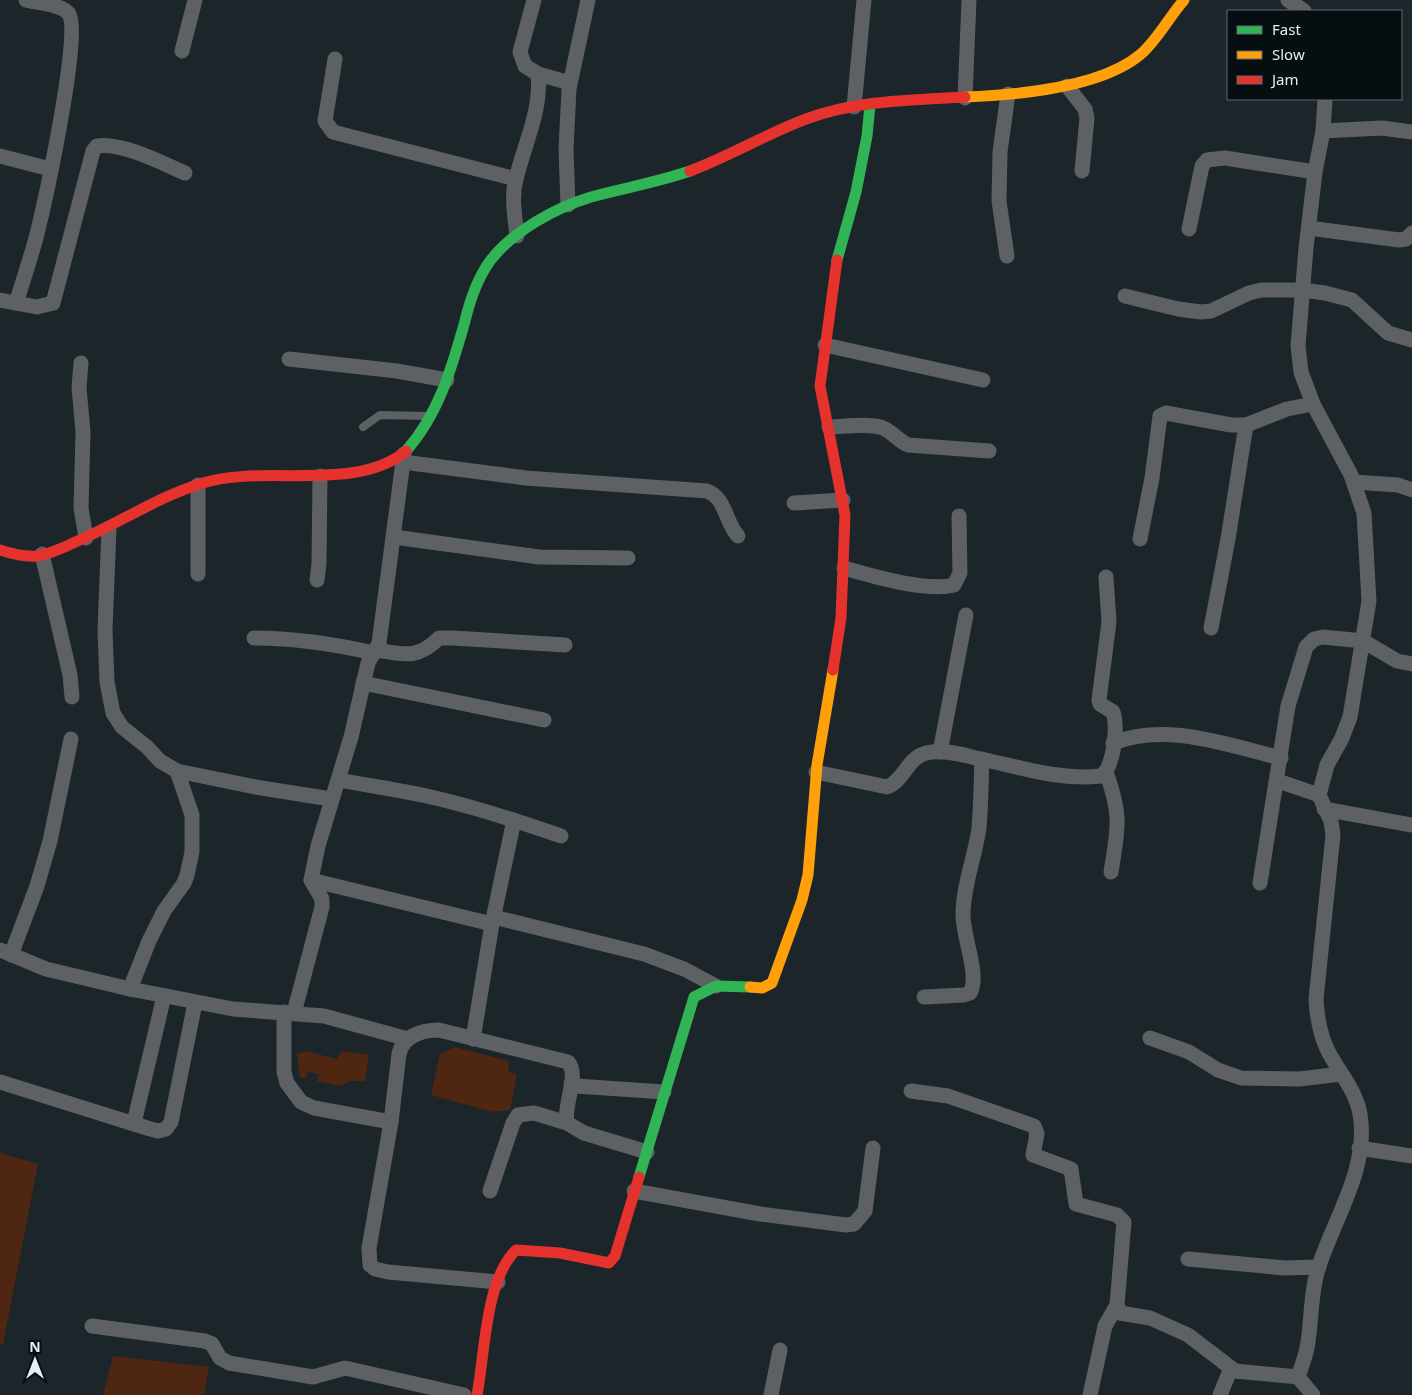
<svg xmlns="http://www.w3.org/2000/svg" width="1412" height="1395" font-family="'Noto Sans',sans-serif">
	<style>
		.water { fill: #4f2612 }
		.lines { fill: none; stroke-linecap: round; stroke-linejoin: round }
		.lane { stroke: #5d6164; stroke-width: 8 }
		.street { stroke: #5d6164; stroke-width: 15 }
		.fast { stroke: #30b455; stroke-width: 11 }
		.slow { stroke: #ff9f0a; stroke-width: 11 }
		.jam { stroke: #e5322d; stroke-width: 11 }
	</style>
	<rect width="100%" height="100%" fill="#1b252a"/>
	<g class="water">
		<polygon points="455,1047 509,1061 508,1071 517,1074 510,1110 493,1112 431,1095 440,1054"/>
		<polygon points="306,1051 337,1059 341,1051 369,1055 365,1081 350,1081 341,1086 317,1081 319,1074 308,1072 306,1078 300,1077 297,1054"/>
		<polygon points="0,1153 38,1164 3,1344 0,1344"/>
		<polygon points="113,1356 209,1367 204,1395 103,1395"/>
	</g>
	<g class="lines">
		<polyline class="lane" points="363,427 380,415 428,416"/>
		<g class="street">
			<polyline points="1288,0 1304,11"/>
			<polyline points="182,51 195,0"/>
			<polyline points="335,59 325,121 333,132 516,179"/>
			<polyline points="538,74 570,83"/>
			<polyline points="1067,86 1085,109 1087,118 1082,171"/>
			<polyline points="965,98 969,0"/>
			<polyline points="854,107 864,0"/>
			<polyline points="1323,131 1382,128 1412,132"/>
			<polyline points="0,156 50,169"/>
			<polyline points="568,205 566,149 569,89 588,0"/>
			<polyline points="1309,228 1399,240 1406,239 1412,233"/>
			<polyline points="1189,229 1202,166 1207,160 1225,158 1315,172"/>
			<path d="M517 236C515 217 511 197 516 179 524 145 542 110 538 74L525 66 520 52 534 0"/>
			<polyline points="1007,256 999,201 1000,152 1008,94"/>
			<polyline points="1125,296 1178,309 1201,312 1211,311 1249,293 1261,290 1302,290 1325,293 1352,300 1388,333 1412,340"/>
			<path d="M0 300 37 307 53 303 93 151 97 146C122 142 162 163 185 173"/>
			<path d="M16 303C23 281 30 260 36 238 44 206 82 34 69 14 62 4 37 3 26 0"/>
			<polyline points="825,345 983,380"/>
			<polyline points="289,359 397,371 447,380"/>
			<polyline points="81,363 79,387 83,432 81,508 86,538"/>
			<path d="M829 427C843 427 873 422 885 429 893 433 899 441 908 445L989 451"/>
			<path d="M403 462 526 478 707 491C726 498 725 522 738 536"/>
			<polyline points="1354,482 1398,485 1412,490"/>
			<polyline points="198,485 198,574"/>
			<polyline points="794,503 843,500"/>
			<polyline points="109,528 105,630 107,682 113,713 122,727 147,747 160,761 177,771 255,787 331,799"/>
			<polyline points="394,537 539,557 628,558"/>
			<polyline points="1140,539 1152,478 1160,416 1166,413 1231,425 1246,425 1287,409 1313,404"/>
			<polyline points="42,554 70,675 72,697"/>
			<path d="M844 568C873 576 926 592 954 585L960 573 959 516"/>
			<polyline points="317,580 319,564 320,476"/>
			<polyline points="1211,628 1228,539 1246,425"/>
			<path d="M254 638C295 638 334 644 374 653"/>
			<path d="M376 650C404 654 417 660 439 638H453L565 645"/>
			<polyline points="363,683 544,720"/>
			<path d="M1113 743C1167 722 1227 745 1281 758"/>
			<polyline points="940,752 966,615"/>
			<path d="M816 772 887 787C904 781 907 758 926 753 941 749 961 754 976 758 1016 766 1060 781 1101 776 1114 767 1118 727 1113 712L1100 704 1099 700 1109 622 1106 577"/>
			<path d="M1106 772C1122 815 1118 829 1111 872"/>
			<path d="M339 780C366 785 394 789 422 795 469 805 515 820 561 836"/>
			<polyline points="1278,781 1319,795"/>
			<polyline points="1324,809 1412,825"/>
			<polyline points="311,880 492,924"/>
			<polyline points="1260,883 1288,706 1306,647 1314,639 1323,637 1363,641 1397,661 1412,664"/>
			<polyline points="494,917 644,954 684,969 716,986"/>
			<polyline points="0,950 46,969 130,989 233,1009 324,1016 408,1039"/>
			<polyline points="11,955 37,886 50,841 71,739"/>
			<polyline points="130,989 149,941 164,911 184,883 187,875 192,852 192,815 177,771"/>
			<path d="M924 997 964 995 970 993C980 975 963 938 963 915 963 886 975 857 979 828 981 805 981 782 982 759"/>
			<polyline points="284,1012 284,1072 287,1083 301,1102 314,1108 391,1122"/>
			<polyline points="294,1013 322,907 322,899 311,880 318,846 351,737 368,663 379,643 404,454"/>
			<polyline points="1150,1038 1189,1052 1218,1070 1241,1078 1299,1079 1341,1074"/>
			<polyline points="473,1039 492,924 514,820"/>
			<polyline points="0,1082 147,1128 158,1131 166,1129 171,1122 195,1003"/>
			<polyline points="571,1084 576,1086 664,1092"/>
			<polyline points="911,1091 948,1096 1034,1126 1037,1134 1033,1155 1071,1169 1076,1204 1117,1215 1124,1222 1117,1305 1120,1313 1150,1318 1188,1335 1235,1371"/>
			<polyline points="134,1123 164,996"/>
			<polyline points="1359,1148 1412,1156"/>
			<polyline points="490,1191 513,1123 518,1115 534,1113 567,1123"/>
			<polyline points="634,1191 760,1214 846,1225 854,1224 865,1211 873,1148"/>
			<polyline points="1188,1259 1285,1268 1319,1267"/>
			<path d="M498 1282 388 1272 375 1269 370 1265 369 1248 391 1122 399 1054C403 1036 422 1030 439 1030L568 1062C580 1076 563 1104 567 1123L584 1133 647 1152"/>
			<polyline points="92,1326 205,1341 212,1344 220,1358 229,1363 313,1377 345,1368 464,1395"/>
			<path d="M1298 1377C1301 1368 1305 1358 1307 1348 1312 1322 1310 1292 1319 1266 1335 1217 1369 1168 1360 1114 1356 1091 1340 1073 1329 1053 1320 1036 1317 1018 1316 999L1333 835 1331 821 1319 795 1327 765 1342 738 1350 717 1369 601 1364 513 1351 475 1313 404 1301 372 1298 346 1306 248 1315 172 1323 131 1325 99"/>
			<polyline points="771,1395 780,1350"/>
			<polyline points="1090,1395 1105,1326 1117,1305"/>
			<polyline points="1220,1395 1229,1373 1235,1371 1298,1377 1313,1395"/>
		</g>
		<g class="fast">
			<polyline points="837,260 856,192 867,136 870,105"/>
			<path d="M406 451C439 414 452 367 465 321 470 300 477 279 490 261 513 231 555 208 591 197 624 188 658 182 690 171"/>
			<polyline points="639,1177 694,997 716,986 750,987"/>
		</g>
		<g class="slow">
			<path d="M965 97C1016 95 1101 88 1141 54 1158 39 1169 17 1184 0"/>
			<polyline points="750,987 762,988 772,983 802,900 808,875 817,765 833,670"/>
		</g>
		<g class="jam">
			<path d="M690 171C730 156 766 134 806 119 857 100 912 100 965 97"/>
			<path d="M0 550C12 554 24 557 37 556 52 554 66 546 80 540 121 522 160 496 203 483 264 464 356 493 406 451"/>
			<polyline points="833,670 841,618 845,515 820,386 837,260"/>
			<path d="M477 1395C485 1354 485 1280 516 1250L560 1253 609 1263 615 1256 639 1177"/>
		</g>
	</g>
	<rect x="1227" y="10" width="175" height="90" fill="#070e12" stroke="#5f686c"/>
	<rect x="1237" y="26" width="25" height="8" fill="#30b455" stroke="#5f686c"/>
	<text x="1272" y="35" font-size="15" fill="#e3eef4">Fast</text>
	<rect x="1237" y="51" width="25" height="8" fill="#ff9f0a" stroke="#5f686c"/>
	<text x="1272" y="60" font-size="15" fill="#e3eef4">Slow</text>
	<rect x="1237" y="76" width="25" height="8" fill="#e5322d" stroke="#5f686c"/>
	<text x="1272" y="85" font-size="15" fill="#e3eef4">Jam</text>
	<g transform="translate(35 1360)" stroke="#070e12" stroke-width="4" paint-order="stroke">
	<path d="M0-4L9 19L0 12L-9 19Z" fill="#e3eef4"/>
	<text y="-8" font-size="14" font-weight="bold" text-anchor="middle" fill="#e3eef4">N</text>
	</g>
</svg>
